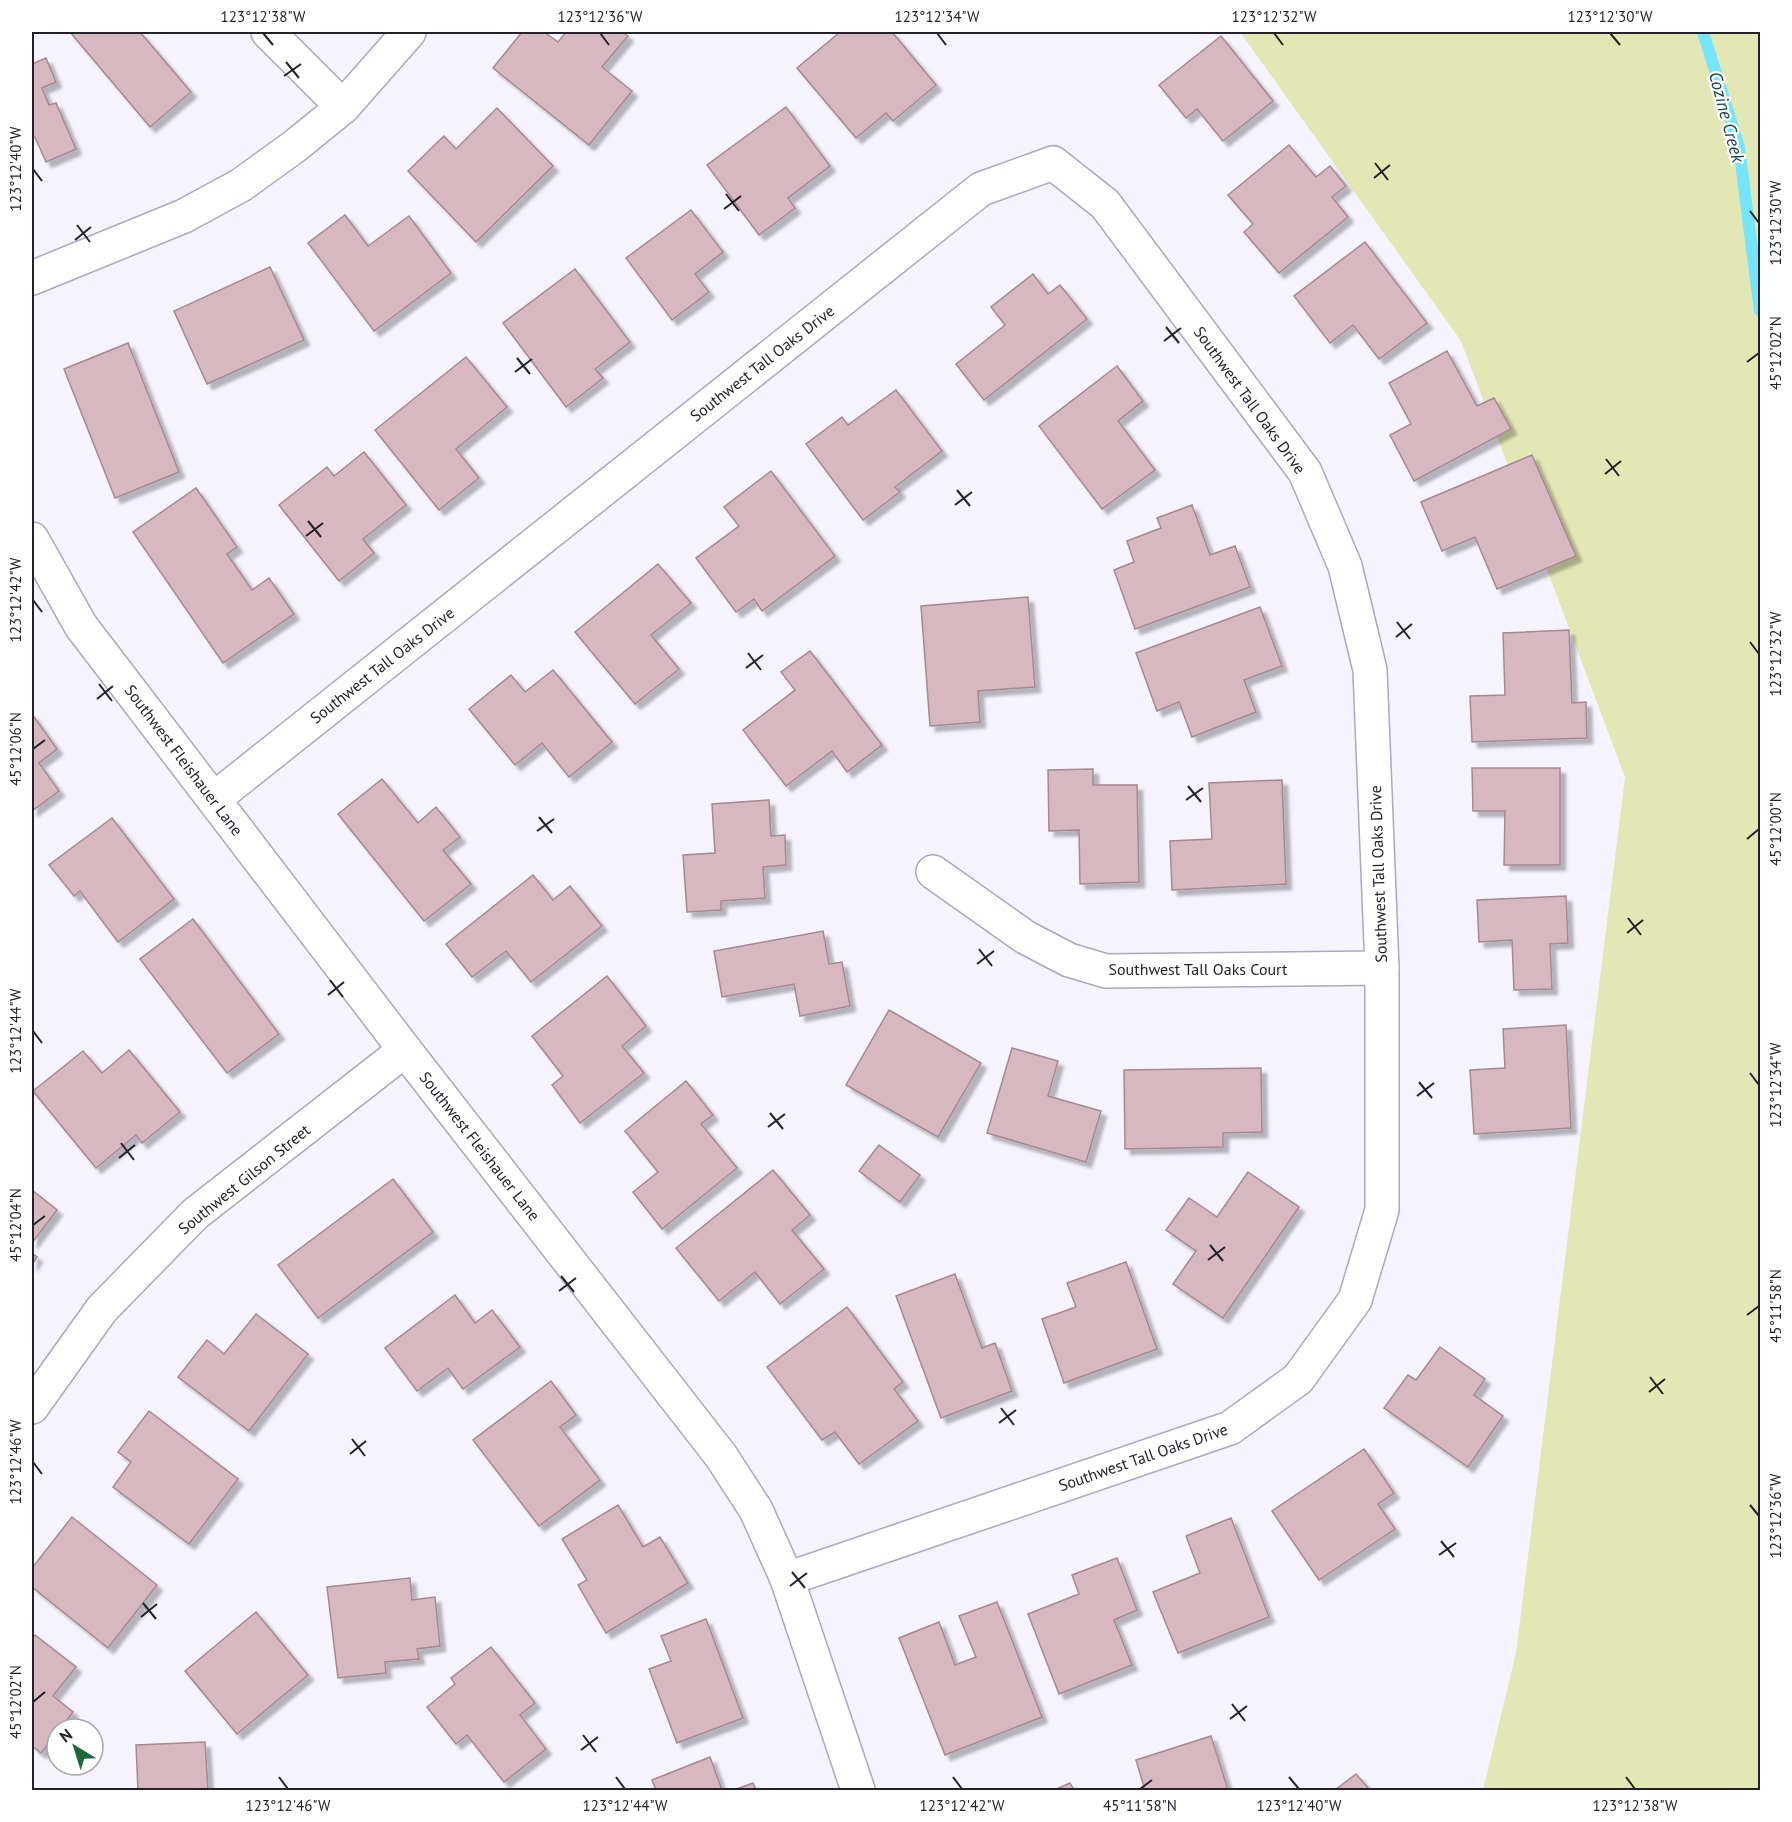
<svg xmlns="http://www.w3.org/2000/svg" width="1792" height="1822" font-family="'PT Sans',sans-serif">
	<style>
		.green { fill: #e3e7b3 }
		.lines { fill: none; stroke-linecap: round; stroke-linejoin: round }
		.stream { stroke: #73e5fc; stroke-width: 12 }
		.building { fill: #d7b8c1; stroke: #a58890; stroke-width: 1.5; filter: url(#shadow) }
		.minor-casing { stroke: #aba7c1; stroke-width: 36 }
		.minor { stroke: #fff; stroke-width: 33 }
		.ticks { fill: none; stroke: #23212b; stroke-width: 2 }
		.labels { text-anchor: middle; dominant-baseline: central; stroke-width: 4.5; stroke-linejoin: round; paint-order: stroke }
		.street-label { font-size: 16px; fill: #23212b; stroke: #fff }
		.water-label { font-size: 18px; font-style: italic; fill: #11454f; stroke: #fff }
		.neatline { fill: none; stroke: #23212b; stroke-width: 2 }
		.ticks-label { font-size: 15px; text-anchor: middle; fill: #23212b }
	</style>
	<defs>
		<filter id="shadow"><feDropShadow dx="5.5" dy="5.5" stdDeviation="1.5" flood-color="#0004"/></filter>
	</defs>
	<rect width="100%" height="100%" fill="#f5f3fe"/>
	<polygon class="green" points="1240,32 1760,32 1760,1790 1483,1790 1516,1653 1625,777 1461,341"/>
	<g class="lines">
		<polyline class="stream" points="1703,32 1739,147 1760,311"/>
	</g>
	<g class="building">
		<polygon points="70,32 140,32 191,92 150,127"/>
		<polygon points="522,32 544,32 558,42 566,32 623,32 628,36 602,67 632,91 589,145 493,68"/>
		<polygon points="840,32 892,32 936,85 893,121 886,113 856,138 797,68"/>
		<polygon points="1221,36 1273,101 1223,141 1197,109 1186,118 1159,85"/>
		<polygon points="46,58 56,82 42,88 49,105 56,103 76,149 46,162 35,137 32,139 32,64"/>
		<polygon points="786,107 830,166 788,198 795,208 759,235 707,165"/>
		<polygon points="497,108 553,166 476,242 408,171 444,136 456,149"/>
		<polygon points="1289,145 1316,177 1330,166 1346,186 1332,197 1348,217 1279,273 1244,232 1253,224 1228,195"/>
		<polygon points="691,210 723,252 695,274 709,292 672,320 626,258"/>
		<polygon points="345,215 368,246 409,216 451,273 374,331 308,243"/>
		<polygon points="1365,242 1427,323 1379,359 1353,325 1330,343 1294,296"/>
		<polygon points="270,267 304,340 207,384 174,311"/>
		<polygon points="575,269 630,342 595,369 603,378 566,407 503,323"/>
		<polygon points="1033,274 1048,294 1060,285 1087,319 984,400 956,364 1005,325 991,307"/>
		<polygon points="128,343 179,472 115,498 64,369"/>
		<polygon points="1447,351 1477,406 1494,398 1511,429 1414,481 1390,435 1411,424 1389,383"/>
		<polygon points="466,357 507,407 456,449 479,478 439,510 375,430"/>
		<polygon points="1117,366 1143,401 1118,421 1155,470 1102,509 1039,426"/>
		<polygon points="896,390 942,451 895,487 900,492 863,520 806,444 842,417 848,425"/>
		<polygon points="364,452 406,505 363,539 374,553 339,581 279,505 327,467 334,476"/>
		<polygon points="1532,455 1576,556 1497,589 1475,537 1442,551 1421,502"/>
		<polygon points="771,471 835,556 762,611 754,599 736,612 696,558 739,526 724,507"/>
		<polygon points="196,488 237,547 227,554 252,590 269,578 294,614 223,663 133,532"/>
		<polygon points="1192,505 1210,555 1235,546 1250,587 1135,629 1114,570 1134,562 1127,541 1161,528 1157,518"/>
		<polygon points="658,564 691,603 651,635 679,669 635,704 575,632"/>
		<polygon points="1028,597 1035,687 978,691 980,722 930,726 921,606"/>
		<polygon points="1260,607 1282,666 1244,680 1256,712 1192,737 1179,702 1157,711 1136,653"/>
		<polygon points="1569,630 1572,703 1586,702 1587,738 1472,742 1470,696 1505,695 1503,633"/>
		<polygon points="810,651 882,745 847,772 832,751 786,786 743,730 795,690 781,672"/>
		<polygon points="553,670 612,742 569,777 542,743 515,765 469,709 511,675 525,692"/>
		<polygon points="32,714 57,749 39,763 59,791 32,811"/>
		<polygon points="1472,768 1560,768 1560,865 1504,865 1505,811 1473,811"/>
		<polygon points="1093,769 1093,785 1137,785 1139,882 1080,884 1079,830 1049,831 1048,770"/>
		<polygon points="382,779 418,823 436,807 460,837 443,850 471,884 424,921 338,814"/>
		<polygon points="1282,780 1286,884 1172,890 1170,841 1212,839 1209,783"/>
		<polygon points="769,800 771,836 785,835 786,865 763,867 765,898 721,901 721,910 687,912 683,855 715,853 712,804"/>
		<polygon points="112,818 174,899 118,942 80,891 74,896 49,865"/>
		<polygon points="533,875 553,900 570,886 602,926 531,982 506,951 472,977 446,944"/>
		<polygon points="1566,896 1568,943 1550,944 1552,989 1514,990 1512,940 1479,942 1477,900"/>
		<polygon points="193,919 279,1034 227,1073 140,959"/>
		<polygon points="823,931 829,964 842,962 850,1006 800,1016 794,984 722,997 714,951"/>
		<polygon points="607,976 646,1026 622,1046 644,1073 580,1123 552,1085 563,1076 532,1036"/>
		<polygon points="889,1010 981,1063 938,1137 846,1085"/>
		<polygon points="1566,1025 1571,1128 1474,1134 1470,1070 1505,1068 1503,1029"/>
		<polygon points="1012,1048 1058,1061 1048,1096 1101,1111 1086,1162 987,1133"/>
		<polygon points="129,1050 180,1112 142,1143 136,1135 96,1168 33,1091 83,1051 102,1073"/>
		<polygon points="1261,1068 1262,1132 1223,1133 1223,1147 1125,1149 1124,1070"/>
		<polygon points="686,1081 713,1115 701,1124 737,1168 662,1229 633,1192 658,1172 625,1131"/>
		<polygon points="879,1145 920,1175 900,1202 859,1171"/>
		<polygon points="773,1170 810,1215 792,1230 824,1269 780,1304 755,1272 719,1301 676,1248"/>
		<polygon points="1248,1172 1299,1207 1223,1318 1173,1284 1196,1251 1166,1230 1189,1198 1217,1217"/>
		<polygon points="393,1179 433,1232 318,1318 278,1265"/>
		<polygon points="32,1190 57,1210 32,1243"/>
		<polygon points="32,1253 37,1257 32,1265"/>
		<polygon points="1126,1262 1157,1349 1064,1383 1042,1319 1076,1307 1067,1283"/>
		<polygon points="955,1274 982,1348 995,1343 1012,1391 941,1418 896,1296"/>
		<polygon points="455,1295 475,1323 492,1310 520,1347 463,1389 448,1368 417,1391 385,1348"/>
		<polygon points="847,1307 903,1382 894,1389 918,1421 859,1464 835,1432 822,1440 767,1367"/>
		<polygon points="256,1314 308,1354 249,1431 178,1377 207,1340 224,1354"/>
		<polygon points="1440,1347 1485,1379 1474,1395 1503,1416 1468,1467 1384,1408 1408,1375 1416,1380"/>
		<polygon points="551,1381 576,1415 560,1427 600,1480 539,1526 473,1440"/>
		<polygon points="149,1411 238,1479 189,1544 113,1487 131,1462 118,1452"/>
		<polygon points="1364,1449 1394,1493 1378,1504 1395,1529 1319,1580 1272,1511"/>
		<polygon points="618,1505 643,1547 660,1537 688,1583 606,1633 578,1585 587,1580 562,1539"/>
		<polygon points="72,1517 157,1585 108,1648 32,1587 32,1568"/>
		<polygon points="1231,1518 1269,1617 1178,1653 1153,1592 1200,1573 1186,1536"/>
		<polygon points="1117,1558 1137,1610 1114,1620 1132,1665 1059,1694 1028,1614 1079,1594 1072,1575"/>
		<polygon points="410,1578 412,1600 435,1597 440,1646 417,1649 419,1659 385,1662 386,1673 338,1678 327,1587"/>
		<polygon points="997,1602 1042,1717 945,1755 899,1638 939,1622 955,1665 976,1657 959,1616"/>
		<polygon points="256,1612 308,1675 237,1734 185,1671"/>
		<polygon points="706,1619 743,1718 677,1743 649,1669 671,1661 661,1636"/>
		<polygon points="35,1635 76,1667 53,1696 73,1712 60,1729 57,1729 57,1733 41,1753 32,1746 32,1639"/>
		<polygon points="491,1647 535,1703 520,1715 546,1749 504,1782 467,1735 456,1744 427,1707 455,1684 451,1678"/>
		<polygon points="1211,1736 1228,1790 1145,1790 1136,1760"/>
		<polygon points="205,1742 208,1790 138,1790 136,1745"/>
		<polygon points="710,1757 722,1790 656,1790 652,1780"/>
		<polygon points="1356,1774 1370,1790 1335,1790"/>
		<polygon points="753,1783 756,1790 734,1790"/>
		<polygon points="1070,1783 1074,1790 1054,1790"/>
	</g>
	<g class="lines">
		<defs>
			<g id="minor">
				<polyline points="268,32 343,107"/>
				<polyline points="32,278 184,216 241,185 295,146 343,107 409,32"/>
				<polyline points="32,539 81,626 405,1050 721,1456 756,1510 787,1579 858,1790"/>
				<polyline points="214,799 981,189 1053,163 1105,204 1305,472 1345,566 1370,670 1382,968 1382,1210 1355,1300 1298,1379 1230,1428 787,1579"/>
				<polyline points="933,872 1025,937 1069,960 1106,971 1382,968"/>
				<polyline points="32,1407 102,1309 195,1214 405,1050"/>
			</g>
		</defs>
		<use href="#minor" class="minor-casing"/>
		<use href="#minor" class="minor"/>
	</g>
	<path class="ticks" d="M263 33 273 45M600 33 609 45M937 33 946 45M1274 33 1283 45M1610 33 1620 45M286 62 299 78M284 76 301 64M1375 163 1388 180M33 169 42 181M1374 178 1390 165M726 194 739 211M724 209 741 196M1750 211 1759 223M77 225 90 242M75 240 91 227M1166 327 1179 343M1164 341 1181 328M517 358 530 374M1747 362 1759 353M515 372 532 359M1606 459 1619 476M1605 474 1621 461M957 490 970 506M955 505 972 492M308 521 321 537M306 536 323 523M33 600 42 612M1397 622 1410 639M1396 637 1412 624M1750 642 1759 654M748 653 761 670M746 668 763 655M99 684 112 701M97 699 113 686M33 749 45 740M1188 786 1201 802M1186 800 1203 788M539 817 552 833M537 831 554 819M1747 839 1759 829M1628 918 1641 935M1627 933 1643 920M979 949 992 966M977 964 994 951M330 980 343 997M328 995 344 982M33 1031 42 1043M1750 1073 1759 1085M1419 1082 1432 1098M1417 1096 1434 1083M770 1113 783 1129M768 1127 785 1114M121 1143 134 1160M119 1158 135 1145M33 1225 45 1216M1210 1245 1223 1261M1208 1260 1225 1247M561 1276 574 1292M559 1291 576 1278M1747 1315 1759 1306M1650 1377 1663 1394M1649 1392 1665 1379M1001 1408 1014 1425M999 1423 1016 1410M352 1439 365 1456M350 1454 366 1441M33 1462 42 1474M1750 1505 1759 1516M1441 1541 1454 1557M1439 1555 1456 1543M792 1572 805 1588M790 1586 807 1573M143 1603 156 1619M141 1617 157 1604M33 1702 45 1692M1232 1704 1245 1721M1230 1719 1247 1706M583 1735 596 1752M581 1750 598 1737M279 1777 288 1789M616 1777 625 1789M953 1777 962 1789M1289 1777 1299 1789M1626 1777 1635 1789M1140 1789 1152 1780"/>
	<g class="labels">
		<g class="street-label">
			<text transform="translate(762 363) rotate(-38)">Southwest Tall Oaks Drive</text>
			<text transform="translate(1250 400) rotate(54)">Southwest Tall Oaks Drive</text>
			<text transform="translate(382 665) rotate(-38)">Southwest Tall Oaks Drive</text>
			<text transform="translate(184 760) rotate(53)">Southwest Fleishauer Lane</text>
			<text transform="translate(1378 874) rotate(-92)">Southwest Tall Oaks Drive</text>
			<text x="1198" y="969">Southwest Tall Oaks Court</text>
			<text transform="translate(480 1146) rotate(52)">Southwest Fleishauer Lane</text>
			<text transform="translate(244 1179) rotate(-39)">Southwest Gilson Street</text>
			<text transform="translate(1143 1457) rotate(-19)">Southwest Tall Oaks Drive</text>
		</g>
		<g class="water-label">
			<text transform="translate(1727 117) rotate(75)">Cozine Creek</text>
		</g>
	</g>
	<rect width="1792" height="1822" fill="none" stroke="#ffffff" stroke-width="66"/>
	<g transform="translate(75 1747) rotate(322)"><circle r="28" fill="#ffffff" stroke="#a7a6aa" stroke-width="1.5"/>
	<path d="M0-4.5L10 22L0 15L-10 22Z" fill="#1d6938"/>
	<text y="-9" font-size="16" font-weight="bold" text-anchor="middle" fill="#23212b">N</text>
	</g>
	<rect x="33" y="33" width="1726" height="1756" class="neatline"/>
	<g class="ticks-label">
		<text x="263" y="22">123°12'38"W</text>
		<text x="600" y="22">123°12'36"W</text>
		<text x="937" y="22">123°12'34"W</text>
		<text x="1274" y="22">123°12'32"W</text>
		<text x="1610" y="22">123°12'30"W</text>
		<text transform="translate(16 169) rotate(-90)" y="5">123°12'40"W</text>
		<text transform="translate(1776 223) rotate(-90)" y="5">123°12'30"W</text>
		<text transform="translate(1776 353) rotate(-90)" y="5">45°12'02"N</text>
		<text transform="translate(16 600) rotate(-90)" y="5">123°12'42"W</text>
		<text transform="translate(1776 654) rotate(-90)" y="5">123°12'32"W</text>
		<text transform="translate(16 749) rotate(-90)" y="5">45°12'06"N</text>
		<text transform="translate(1776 829) rotate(-90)" y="5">45°12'00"N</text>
		<text transform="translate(16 1031) rotate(-90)" y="5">123°12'44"W</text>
		<text transform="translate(1776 1085) rotate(-90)" y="5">123°12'34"W</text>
		<text transform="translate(16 1225) rotate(-90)" y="5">45°12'04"N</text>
		<text transform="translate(1776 1306) rotate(-90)" y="5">45°11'58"N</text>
		<text transform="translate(16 1462) rotate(-90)" y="5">123°12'46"W</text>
		<text transform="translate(1776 1516) rotate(-90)" y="5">123°12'36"W</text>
		<text transform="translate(16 1702) rotate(-90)" y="5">45°12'02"N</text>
		<text x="288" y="1811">123°12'46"W</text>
		<text x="625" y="1811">123°12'44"W</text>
		<text x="962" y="1811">123°12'42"W</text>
		<text x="1140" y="1811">45°11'58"N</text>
		<text x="1299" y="1811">123°12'40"W</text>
		<text x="1635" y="1811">123°12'38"W</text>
	</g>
</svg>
